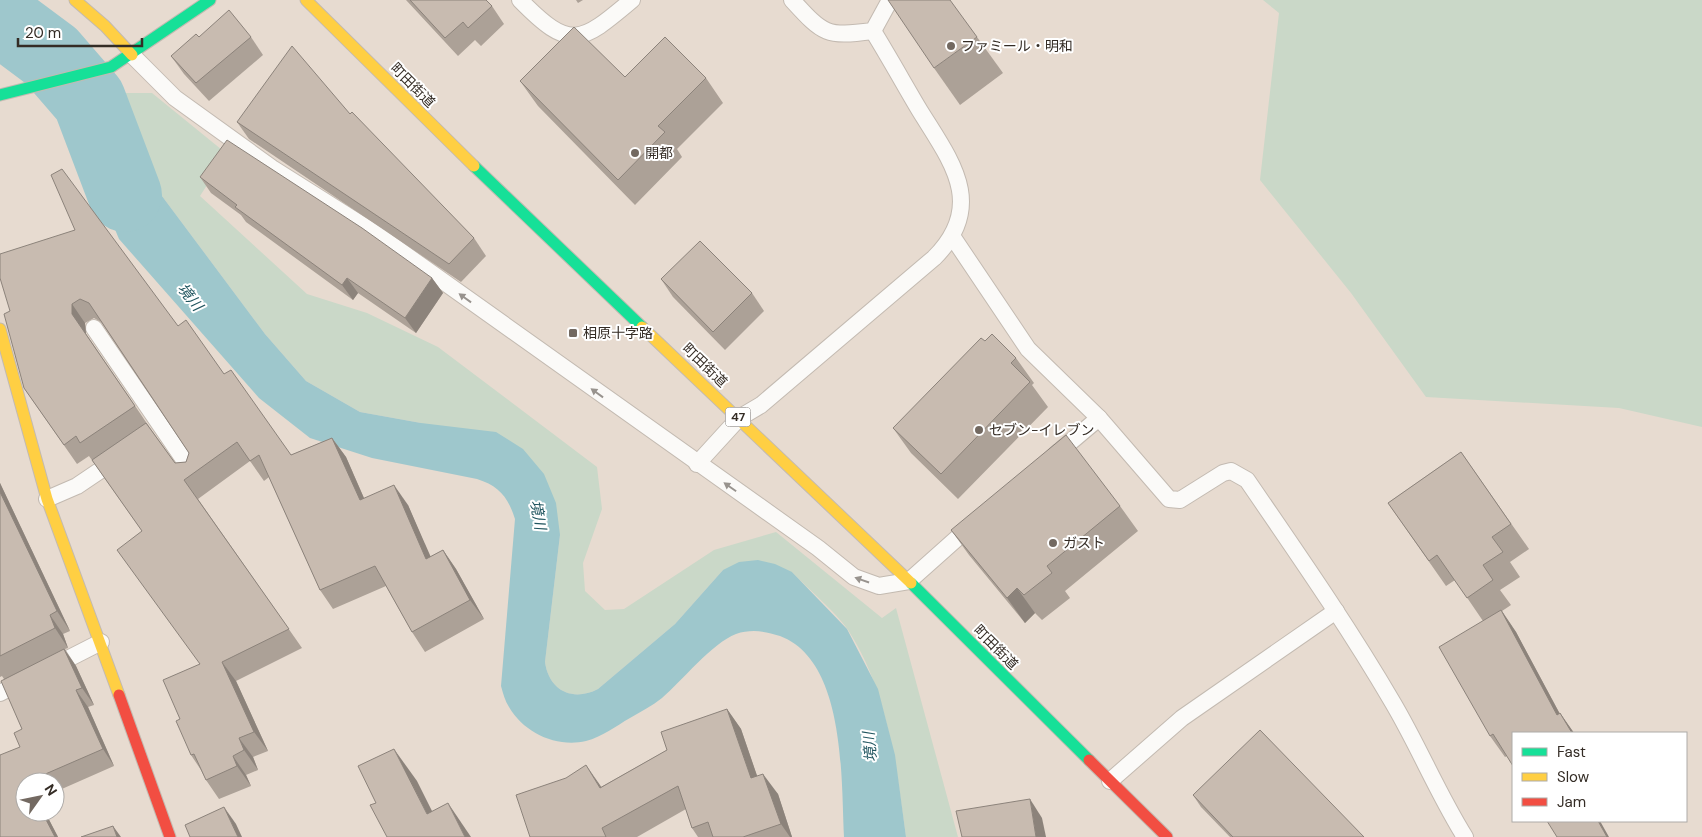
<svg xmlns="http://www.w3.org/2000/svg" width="1702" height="837" font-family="'DM Sans','Noto Sans JP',sans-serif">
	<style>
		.green { fill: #cad8c8 }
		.water { fill: #9ec7cc }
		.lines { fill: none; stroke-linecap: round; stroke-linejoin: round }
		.river { stroke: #9ec7cc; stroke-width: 74 }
		.lane-casing { stroke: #c3bab1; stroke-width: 18 }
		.fast-casing { stroke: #c3bab1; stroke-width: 13 }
		.slow-casing { stroke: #c3bab1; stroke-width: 13 }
		.jam-casing { stroke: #c3bab1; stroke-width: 13 }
		.lane { stroke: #fbfaf8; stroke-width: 16 }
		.fast { stroke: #16e098; stroke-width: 11 }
		.slow { stroke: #ffcf43; stroke-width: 11 }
		.jam { stroke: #f24e42; stroke-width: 11 }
		.wall { fill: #aca197; fill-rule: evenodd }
		.shaded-wall { fill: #8c837b }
		.building { fill: #c8bbb0; stroke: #8c837b }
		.oneway { fill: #98938e }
		.poi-dot { fill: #736961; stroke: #fff; stroke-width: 2 }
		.labels { text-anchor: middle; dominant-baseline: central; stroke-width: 4; stroke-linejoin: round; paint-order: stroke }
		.shield { fill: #fff; stroke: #716b66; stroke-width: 1 }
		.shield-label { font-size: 12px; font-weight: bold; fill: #342c25 }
		.poi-label { font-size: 14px; fill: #342c25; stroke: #fff; text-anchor: start }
		.street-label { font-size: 14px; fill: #342c25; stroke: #fff }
		.water-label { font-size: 15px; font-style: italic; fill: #20555f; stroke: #fff }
	</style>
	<rect width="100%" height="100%" fill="#e7dbd0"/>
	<g class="green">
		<polygon points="1263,0 1702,0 1702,427 1619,408 1426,397 1351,293 1260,180 1279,13"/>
		<path d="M122 93H152L227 154 200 196 307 294 367 313 438 347 597 467 602 509 583 563 585 591 605 610 624 609 714 550 776 532 882 618 896 608 958 837H906C896 765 888 692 848 630 836 612 808 589 792 572L723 570 675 624 598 689C573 702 549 691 545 662L560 535 421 423 360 412 306 381 265 334 150 180Z"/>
	</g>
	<g class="water">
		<polygon points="0,0 6,0 12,7 81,39 35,64 0,39"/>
		<path d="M122 93 150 180 265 334 306 381 360 412 421 423 496 432 523 449 544 474 556 503 560 535 545 662C549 691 573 702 598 689L675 624 723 570 739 562 758 560 775 564 792 572 847 629 878 689 895 755 906 837H844C841 779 846 661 780 636 765 631 751 629 736 634 712 643 682 681 662 698 652 706 640 712 630 718 616 726 602 737 586 741 557 748 524 733 509 707 505 701 503 693 501 686L515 519C508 497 499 486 477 479L372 458 310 438 259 398 119 239 64 107Z"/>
	</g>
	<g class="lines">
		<polyline class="river" points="0,18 51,56 89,100 125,195"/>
		<defs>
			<g id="lane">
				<path d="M520 0C570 51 580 44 632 0"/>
				<path d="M792 0C824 35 826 37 873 31L890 0"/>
				<polyline points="132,55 175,98 272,168 378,235 818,548 854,577 879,586 909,581 973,524"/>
				<path d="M952 236 1028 349 1099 418 1169 499 1180 500 1223 473 1231 471 1247 480C1297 553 1348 626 1393 703 1419 747 1438 794 1465 837"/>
				<polyline points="94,328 193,473"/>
				<polyline points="1055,455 1099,418"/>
				<path d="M697 464 739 418 761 405 934 258C987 205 951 161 920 111 904 84 889 57 873 31"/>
				<polyline points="47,499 77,486 117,459"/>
				<polyline points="52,667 101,642"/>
				<polyline points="0,693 23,681"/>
				<polyline points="1110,781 1182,718 1336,611"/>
			</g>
			<g id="fast">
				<polyline points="0,95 111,67 210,0"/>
				<polyline points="474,166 642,327"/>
				<polyline points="911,583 1089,760"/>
			</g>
			<g id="slow">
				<polyline points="75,0 105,26 132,55"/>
				<polyline points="306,0 474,166"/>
				<polyline points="642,327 911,583"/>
				<polyline points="0,329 47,499 119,695"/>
			</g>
			<g id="jam">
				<polyline points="119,695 170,837"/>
				<polyline points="1089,760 1167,837"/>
			</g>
		</defs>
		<use href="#lane" class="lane-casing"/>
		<use href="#fast" class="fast-casing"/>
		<use href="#slow" class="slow-casing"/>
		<use href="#jam" class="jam-casing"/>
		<use href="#lane" class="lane"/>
		<use href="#fast" class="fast"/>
		<use href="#slow" class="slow"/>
		<use href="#jam" class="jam"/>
	</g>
	<g class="wall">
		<polygon points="406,0 486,0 492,6 504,24 481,46 475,40 458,56"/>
		<polygon points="576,0 583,0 578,3"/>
		<polygon points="251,37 263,55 209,101 184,74 171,56"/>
		<polygon points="977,37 1003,73 960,105 934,68"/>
		<polygon points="625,77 706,78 723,103 677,149 682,157 635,205 538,106 520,81"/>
		<polygon points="350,114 474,238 486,256 461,282 249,139 237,122"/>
		<polygon points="200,177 432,278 443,293 416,333 358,293 353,300 246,222 241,215 211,193"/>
		<path d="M0 254 178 326 224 374 291 455 332 438 346 457 364 498 408 505 430 557 443 550 456 569 484 619 425 652 412 632 386 586 333 609 320 590 269 477 264 481 250 461 198 499 302 648 236 681 268 751 253 757 258 770 246 775 251 786 219 799 206 780 201 770 191 755 180 719 200 664 142 531 89 456 77 464 24 388ZM94 318 101 322 189 453 186 462 175 463 148 425 86 334 85 323Z"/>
		<polygon points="661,279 752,293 764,311 725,350 673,297"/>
		<polygon points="985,341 1016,358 1034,383 1032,385 1048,407 958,499 911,453 893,428"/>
		<polygon points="1461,452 1529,549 1510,562 1520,577 1500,590 1511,605 1502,611 1516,632 1560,714 1560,713 1574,733 1513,733 1507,756 1505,757 1490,736 1483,621 1455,580 1446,586 1388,503"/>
		<polygon points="0,483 70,631 63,634 68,648 65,649 76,666 94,705 88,707 114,766 55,792 55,782 25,782 45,812 58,837 0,837 20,747 22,729 4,679 2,676 0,677"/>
		<polygon points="1120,506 1138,531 1065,591 1070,598 1042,620 1035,613 1025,623 969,555 951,530"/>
		<polygon points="727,709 741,729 757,776 778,794 792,837 698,837 692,828 686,809 637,837 530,837 601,787 667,750"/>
		<polygon points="1193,795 1364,837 1230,837 1201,807"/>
	</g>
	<g class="shaded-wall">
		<polygon points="347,278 358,293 353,300 342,285"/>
		<polygon points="432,278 443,293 416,333 405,318"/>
		<polygon points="72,304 85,323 86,334 148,425 72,314"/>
		<polygon points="332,438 346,457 373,519 360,500"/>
		<polygon points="0,483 70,631 57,611 0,492"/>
		<polygon points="394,485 408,505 440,578 426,559"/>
		<polygon points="443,550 456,569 484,619 470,600"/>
		<polygon points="1017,588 1035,613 1025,623 1007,598"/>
		<polygon points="1501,610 1516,632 1570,733 1557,715"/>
		<polygon points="50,615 63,634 68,648 55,628"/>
		<polygon points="64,649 76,666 94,705 82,688"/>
		<polygon points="222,662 236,681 268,751 254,732"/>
		<polygon points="76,690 88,707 114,766 103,749"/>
		<polygon points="727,709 741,729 765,799 751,778"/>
		<polygon points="1560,713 1574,733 1572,733"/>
		<polygon points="239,738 253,757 258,770 244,750"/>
		<polygon points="394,749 417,781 445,837 427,814"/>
		<polygon points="233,756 246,775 251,786 237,766"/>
		<polygon points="586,765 600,785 614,808 600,788"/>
		<polygon points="763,774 778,794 792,837 790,837 781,824"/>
		<polygon points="1030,799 1042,818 1046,837 1036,837"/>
		<polygon points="448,803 471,837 465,837"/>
		<polygon points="224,807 236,824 242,837 238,837"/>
		<polygon points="42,812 45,812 58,837 55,837"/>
		<polygon points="1598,821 1600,821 1609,837 1607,837"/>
		<polygon points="113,826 121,837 117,837"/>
	</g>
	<g class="building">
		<polygon points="410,0 486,0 492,6 468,28 463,22 445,38"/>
		<polygon points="888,0 950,0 977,37 934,68"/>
		<polygon points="229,10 251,37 196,83 171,56 196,34 199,37"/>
		<polygon points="574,27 625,77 665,37 706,78 658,126 665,132 618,180 520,81"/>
		<polygon points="292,46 350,114 352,112 474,238 449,264 237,122"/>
		<polygon points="227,140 362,228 432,278 405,318 347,278 342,285 235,207 237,205 200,177"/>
		<polygon points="62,169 178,326 186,320 224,374 231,370 291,455 332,438 360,500 394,485 426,559 443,550 470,600 412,632 375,566 320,590 259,455 250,461 237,442 184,480 289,629 222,662 254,732 239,738 244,750 233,756 237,766 206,780 194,754 191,755 176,721 180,719 163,680 200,664 117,550 142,531 92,460 146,423 175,463 186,462 189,453 89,303 80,299 72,304 72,314 135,406 80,443 76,436 64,445 24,388 4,314 10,311 0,278 0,254 75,230 51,175"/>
		<polygon points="700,241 752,293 713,332 661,279"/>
		<polygon points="992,334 1016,358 1011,363 1030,382 941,474 893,428 981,338 985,341"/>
		<polygon points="1066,435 1120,506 1047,566 1052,573 1024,595 1017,588 1007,598 951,530"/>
		<polygon points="1461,452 1511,524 1492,537 1503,552 1483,565 1493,580 1467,598 1437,555 1429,561 1388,503"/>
		<polygon points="0,492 57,611 50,615 55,628 0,656"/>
		<polygon points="1501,610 1557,715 1560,713 1572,733 1513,733 1513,766 1493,734 1490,736 1439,647"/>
		<polygon points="64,649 82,688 76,690 103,749 27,782 25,782 25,812 42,812 55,837 0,837 0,755 20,747 14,733 22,729 1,681"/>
		<polygon points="727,709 751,778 763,774 781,824 743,837 713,837 708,822 692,828 678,786 602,828 606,837 530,837 516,795 566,778 586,765 600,788 667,750 661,732"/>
		<polygon points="1260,730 1364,837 1233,837 1193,795"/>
		<polygon points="394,749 427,814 448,803 465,837 387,837 370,805 376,803 358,766"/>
		<polygon points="1030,799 1036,837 962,837 956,811"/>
		<polygon points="224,807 238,837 190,837 185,825"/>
		<polygon points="1547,821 1598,821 1607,837 1557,837"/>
		<polygon points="113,826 117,837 81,837"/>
	</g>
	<defs><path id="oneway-solid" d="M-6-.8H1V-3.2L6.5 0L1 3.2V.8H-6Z" transform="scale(1.25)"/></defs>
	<g class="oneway">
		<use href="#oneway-solid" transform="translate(465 298) rotate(-144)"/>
		<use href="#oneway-solid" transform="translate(597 393) rotate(-144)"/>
		<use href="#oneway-solid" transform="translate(730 487) rotate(-145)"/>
		<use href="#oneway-solid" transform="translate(862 580) rotate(-161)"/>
	</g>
	<g class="poi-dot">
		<circle cx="951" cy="46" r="5"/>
		<circle cx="635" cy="153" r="5"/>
		<rect x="568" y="328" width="10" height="10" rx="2.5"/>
		<circle cx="979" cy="430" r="5"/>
		<circle cx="1053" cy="543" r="5"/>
	</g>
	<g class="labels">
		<rect class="shield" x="725.5" y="407.5" width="25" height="19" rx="4"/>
		<g class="shield-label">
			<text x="738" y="417">47</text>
		</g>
		<g class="poi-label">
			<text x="961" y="46">ファミール・明和</text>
			<text x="645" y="153">開都</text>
			<text x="583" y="333">相原十字路</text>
			<text x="989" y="430">セブン-イレブン</text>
			<text x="1063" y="543">ガスト</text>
		</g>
		<g class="street-label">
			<text transform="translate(413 85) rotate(45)">町田街道</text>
			<text transform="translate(705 365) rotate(44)">町田街道</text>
			<text transform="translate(996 647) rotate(45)">町田街道</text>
		</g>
		<g class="water-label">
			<text transform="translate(190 297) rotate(51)">境川</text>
			<text transform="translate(538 515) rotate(80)">境川</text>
			<text transform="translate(870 747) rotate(-95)">境川</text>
		</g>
	</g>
	<rect x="1512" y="732" width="175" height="90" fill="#ffffff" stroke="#aeaba8"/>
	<rect x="1522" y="748" width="25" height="8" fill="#16e098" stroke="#aeaba8"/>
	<text x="1557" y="757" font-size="15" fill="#342c25">Fast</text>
	<rect x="1522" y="773" width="25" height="8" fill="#ffcf43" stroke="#aeaba8"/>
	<text x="1557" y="782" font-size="15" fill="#342c25">Slow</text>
	<rect x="1522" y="798" width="25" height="8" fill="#f24e42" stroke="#aeaba8"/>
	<text x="1557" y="807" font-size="15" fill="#342c25">Jam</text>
	<g transform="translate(40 797) rotate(57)"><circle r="24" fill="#ffffff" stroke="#aeaba8"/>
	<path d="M0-4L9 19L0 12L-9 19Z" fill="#736961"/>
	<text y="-8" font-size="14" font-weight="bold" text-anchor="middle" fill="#342c25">N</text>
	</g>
	<path d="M18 38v8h124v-8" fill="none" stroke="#342c25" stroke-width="2.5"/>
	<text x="25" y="38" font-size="15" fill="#342c25" stroke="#ffffff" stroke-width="4" paint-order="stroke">20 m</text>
</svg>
